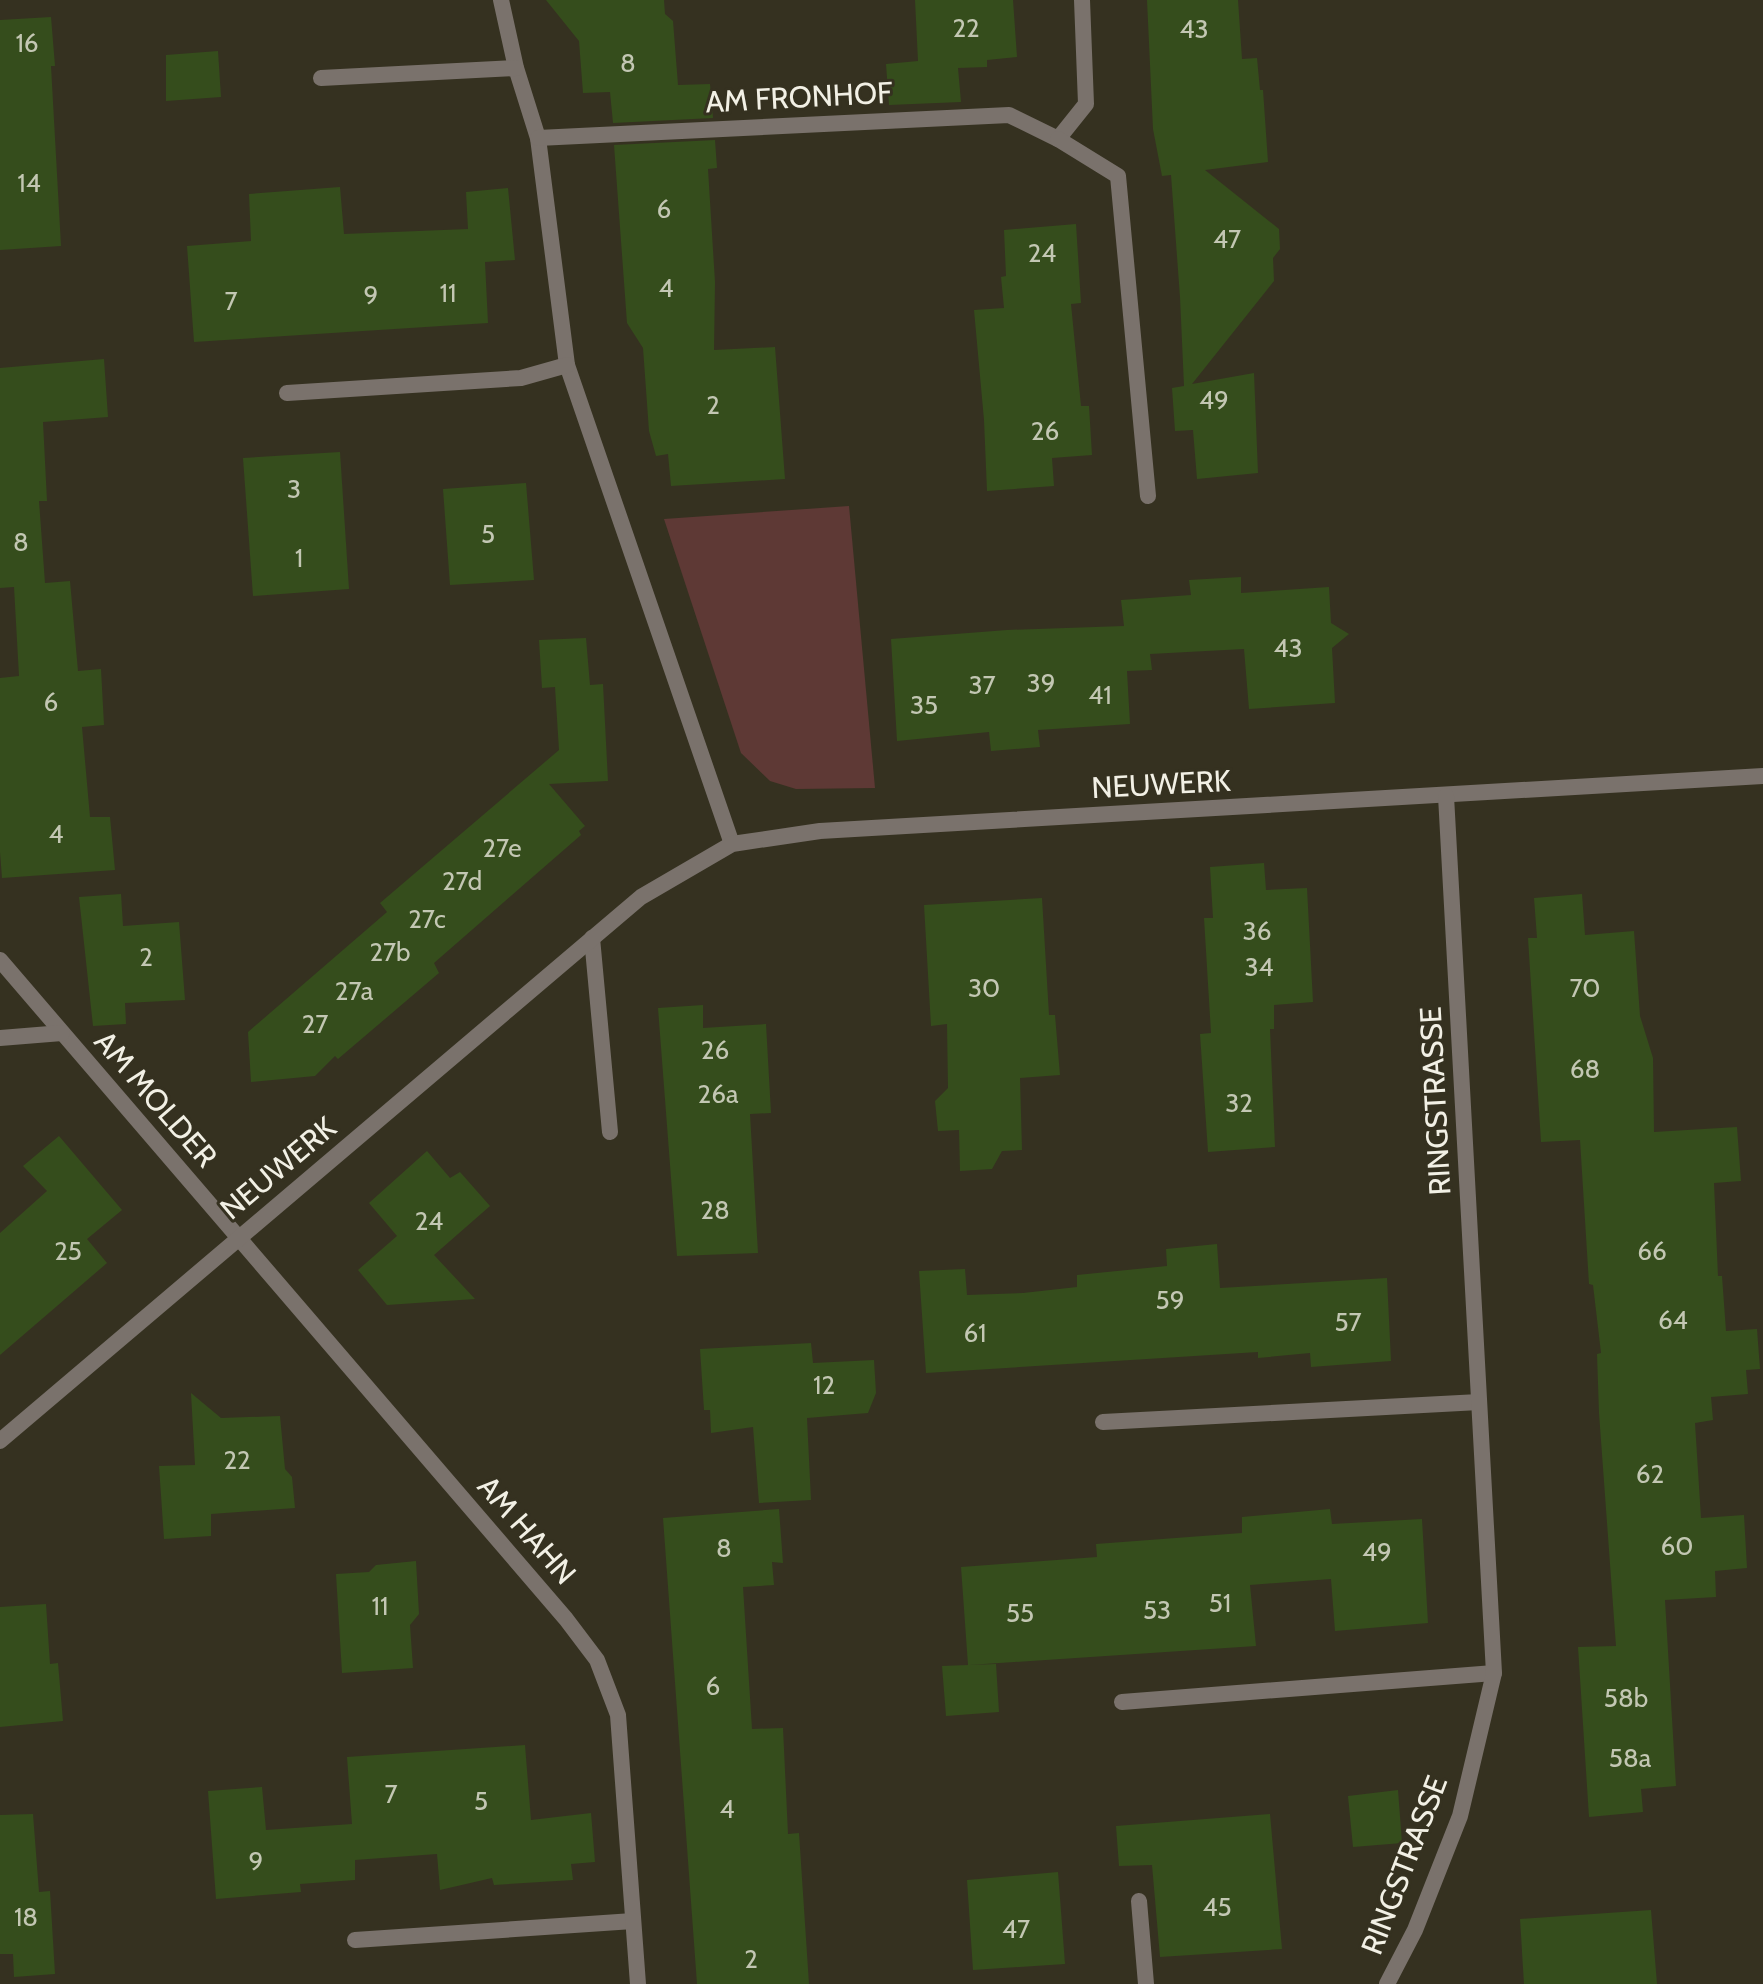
<svg xmlns="http://www.w3.org/2000/svg" width="1763" height="1984" font-family="Cabin,sans-serif">
	<style>
		.green { fill: #5e3935 }
		.building { fill: #354d1c }
		.lines { fill: none; stroke-linecap: round; stroke-linejoin: round }
		.lane { stroke: #7a726c; stroke-width: 16 }
		.street { stroke: #7a726c; stroke-width: 16 }
		.labels { text-anchor: middle; dominant-baseline: central; stroke-width: 6; stroke-linejoin: round; paint-order: stroke }
		.number-label { font-size: 26px; fill: #c3c7b3 }
		.street-label { font-size: 30px; fill: #f2f0e5; stroke: #353120 }
	</style>
	<rect width="100%" height="100%" fill="#353120"/>
	<polygon class="green" points="849,506 875,788 796,789 770,781 741,753 664,519"/>
	<g class="building">
		<polygon points="546,0 664,0 665,14 673,21 678,85 710,84 713,118 613,123 610,92 583,93 579,41"/>
		<polygon points="915,0 1013,0 1017,57 987,60 987,67 958,68 961,102 889,105 886,64 918,61"/>
		<polygon points="1147,0 1238,0 1242,59 1257,58 1260,90 1263,90 1268,162 1205,170 1279,229 1280,249 1273,258 1274,281 1192,384 1254,373 1258,473 1197,479 1193,430 1175,431 1172,388 1184,386 1180,297 1171,175 1162,176 1153,129"/>
		<polygon points="51,17 55,66 51,66 61,246 0,250 0,20"/>
		<polygon points="218,51 221,97 166,101 166,55"/>
		<polygon points="715,140 717,168 708,169 715,282 714,350 775,347 785,479 671,486 668,454 656,456 649,431 643,348 627,323 614,145"/>
		<polygon points="340,187 344,234 468,229 466,192 508,188 515,260 485,262 488,323 194,342 187,246 251,241 249,194"/>
		<polygon points="1076,224 1081,303 1071,304 1081,406 1089,406 1092,455 1052,458 1054,486 987,491 984,420 974,310 1004,308 1001,277 1006,276 1004,230"/>
		<polygon points="104,359 108,417 43,422 47,501 39,501 45,583 70,581 78,671 101,669 104,725 82,727 90,817 110,817 115,870 2,878 0,852 0,678 19,676 14,587 0,588 0,368"/>
		<polygon points="340,452 349,589 253,596 243,458"/>
		<polygon points="526,483 534,580 450,585 443,489"/>
		<polygon points="1241,577 1241,593 1329,587 1331,623 1349,634 1332,648 1335,703 1249,709 1244,649 1150,654 1152,670 1127,671 1130,724 1038,730 1040,747 991,751 989,732 897,741 891,639 1007,630 1124,626 1121,600 1191,595 1189,580"/>
		<polygon points="586,638 590,685 603,684 608,781 549,784 585,826 579,831 581,835 434,963 439,973 338,1059 335,1056 315,1076 251,1082 248,1032 387,912 380,903 559,750 555,687 542,688 539,640"/>
		<polygon points="1264,863 1266,890 1307,888 1313,1002 1274,1005 1274,1029 1270,1029 1275,1147 1208,1152 1200,1034 1211,1033 1204,918 1213,918 1210,867"/>
		<polygon points="121,894 123,926 179,922 185,1000 125,1003 126,1024 93,1026 79,897"/>
		<polygon points="1582,894 1585,935 1634,931 1640,1016 1653,1058 1654,1132 1737,1127 1741,1181 1714,1183 1718,1276 1722,1276 1726,1331 1757,1329 1760,1369 1746,1370 1748,1394 1711,1397 1713,1420 1695,1423 1701,1518 1744,1515 1747,1568 1715,1571 1716,1597 1665,1600 1676,1786 1641,1789 1643,1812 1589,1817 1578,1647 1616,1646 1599,1413 1597,1354 1601,1353 1593,1285 1589,1284 1580,1140 1541,1142 1528,938 1537,938 1534,898"/>
		<polygon points="1042,898 1049,1015 1055,1015 1060,1075 1020,1078 1022,1150 1002,1151 992,1169 960,1171 959,1130 938,1131 935,1101 948,1088 947,1024 931,1026 924,905"/>
		<polygon points="703,1005 703,1028 766,1024 771,1113 750,1114 758,1253 677,1256 658,1008"/>
		<polygon points="59,1136 122,1210 87,1239 107,1263 0,1355 0,1233 47,1191 23,1166"/>
		<polygon points="427,1151 450,1178 460,1172 490,1206 434,1255 475,1299 387,1305 358,1270 397,1236 369,1203"/>
		<polygon points="1217,1244 1220,1288 1387,1278 1391,1361 1311,1367 1310,1353 1258,1358 1258,1352 926,1373 919,1271 965,1269 967,1295 1023,1293 1077,1287 1077,1275 1167,1266 1166,1249"/>
		<polygon points="811,1343 813,1363 874,1360 876,1393 868,1413 807,1418 811,1500 759,1503 753,1427 711,1433 710,1410 704,1410 700,1349"/>
		<polygon points="191,1393 221,1418 280,1416 285,1469 292,1477 295,1508 211,1514 211,1536 164,1539 159,1466 195,1465"/>
		<polygon points="779,1509 783,1563 772,1562 774,1585 743,1587 752,1729 783,1728 788,1834 799,1833 809,1984 697,1984 663,1518"/>
		<polygon points="1330,1509 1332,1524 1422,1519 1428,1623 1335,1631 1331,1579 1250,1585 1256,1646 969,1665 996,1664 999,1712 946,1716 942,1666 968,1665 961,1567 1097,1557 1096,1544 1242,1533 1242,1517"/>
		<polygon points="416,1561 419,1614 410,1625 413,1668 342,1673 336,1574 369,1572 376,1565"/>
		<polygon points="46,1604 50,1664 58,1663 63,1721 0,1727 0,1607"/>
		<polygon points="525,1745 531,1820 591,1813 595,1862 571,1864 573,1880 494,1885 492,1878 440,1890 437,1854 355,1860 355,1880 300,1884 301,1892 216,1899 208,1791 262,1787 266,1830 352,1824 347,1757"/>
		<polygon points="1398,1790 1402,1843 1353,1847 1348,1796"/>
		<polygon points="33,1814 39,1892 50,1891 55,1974 14,1977 13,1954 0,1954 0,1815"/>
		<polygon points="1270,1814 1282,1949 1160,1957 1152,1865 1119,1866 1116,1826"/>
		<polygon points="1058,1872 1065,1964 973,1970 967,1880"/>
		<polygon points="1651,1910 1657,1984 1524,1984 1520,1919"/>
	</g>
	<g class="lines">
		<g class="lane">
			<polyline points="1103,1422 1479,1402"/>
			<polyline points="1122,1702 1494,1673"/>
			<polyline points="1139,1901 1146,1984"/>
			<polyline points="355,1940 633,1921"/>
		</g>
		<g class="street">
			<polyline points="501,0 516,68 538,138 567,365 732,844"/>
			<polyline points="321,78 516,68"/>
			<polyline points="538,138 1009,115 1058,139 1086,104 1082,0"/>
			<polyline points="1058,139 1118,176 1148,496"/>
			<polyline points="287,393 521,378 567,365"/>
			<polyline points="592,938 610,1132"/>
			<polyline points="0,960 566,1619 597,1660 618,1715 638,1984"/>
			<polyline points="0,1038 62,1033"/>
			<polyline points="0,1441 641,897 732,844 820,831 1763,776"/>
			<polyline points="1387,1984 1415,1930 1460,1816 1494,1673 1446,796"/>
		</g>
	</g>
	<g class="labels">
		<g class="number-label">
			<text x="966" y="28">22</text>
			<text x="1194" y="29">43</text>
			<text x="27" y="43">16</text>
			<text x="628" y="63">8</text>
			<text x="29" y="183">14</text>
			<text x="664" y="209">6</text>
			<text x="1227" y="239">47</text>
			<text x="1042" y="253">24</text>
			<text x="666" y="288">4</text>
			<text x="448" y="293">11</text>
			<text x="371" y="295">9</text>
			<text x="231" y="301">7</text>
			<text x="1214" y="400">49</text>
			<text x="713" y="405">2</text>
			<text x="1045" y="431">26</text>
			<text x="294" y="489">3</text>
			<text x="488" y="534">5</text>
			<text x="21" y="542">8</text>
			<text x="299" y="558">1</text>
			<text x="1288" y="648">43</text>
			<text x="1041" y="683">39</text>
			<text x="982" y="685">37</text>
			<text x="1100" y="695">41</text>
			<text x="51" y="702">6</text>
			<text x="924" y="705">35</text>
			<text x="56" y="834">4</text>
			<text x="502" y="848">27e</text>
			<text x="462" y="881">27d</text>
			<text x="427" y="919">27c</text>
			<text x="1257" y="931">36</text>
			<text x="390" y="952">27b</text>
			<text x="146" y="957">2</text>
			<text x="1259" y="967">34</text>
			<text x="984" y="988">30</text>
			<text x="1585" y="988">70</text>
			<text x="354" y="991">27a</text>
			<text x="315" y="1024">27</text>
			<text x="715" y="1050">26</text>
			<text x="1585" y="1069">68</text>
			<text x="718" y="1094">26a</text>
			<text x="1239" y="1103">32</text>
			<text x="715" y="1210">28</text>
			<text x="429" y="1221">24</text>
			<text x="68" y="1251">25</text>
			<text x="1652" y="1251">66</text>
			<text x="1170" y="1300">59</text>
			<text x="1673" y="1320">64</text>
			<text x="1348" y="1322">57</text>
			<text x="975" y="1333">61</text>
			<text x="824" y="1385">12</text>
			<text x="237" y="1460">22</text>
			<text x="1650" y="1474">62</text>
			<text x="1677" y="1546">60</text>
			<text x="724" y="1548">8</text>
			<text x="1377" y="1552">49</text>
			<text x="1220" y="1603">51</text>
			<text x="380" y="1606">11</text>
			<text x="1157" y="1610">53</text>
			<text x="1020" y="1613">55</text>
			<text x="713" y="1686">6</text>
			<text x="1626" y="1698">58b</text>
			<text x="1630" y="1758">58a</text>
			<text x="391" y="1794">7</text>
			<text x="481" y="1801">5</text>
			<text x="727" y="1809">4</text>
			<text x="256" y="1861">9</text>
			<text x="1217" y="1907">45</text>
			<text x="26" y="1917">18</text>
			<text x="1016" y="1929">47</text>
			<text x="751" y="1959">2</text>
		</g>
		<g class="street-label">
			<text transform="translate(799 97) rotate(-3)">AM FRONHOF</text>
			<text transform="translate(1161 784) rotate(-3)">NEUWERK</text>
			<text transform="translate(156 1099) rotate(49)">AM MOLDER</text>
			<text transform="translate(1435 1101) rotate(-93)">RINGSTRASSE</text>
			<text transform="translate(278 1168) rotate(-40)">NEUWERK</text>
			<text transform="translate(527 1530) rotate(49)">AM HAHN</text>
			<text transform="translate(1404 1865) rotate(-69)">RINGSTRASSE</text>
		</g>
	</g>
</svg>
